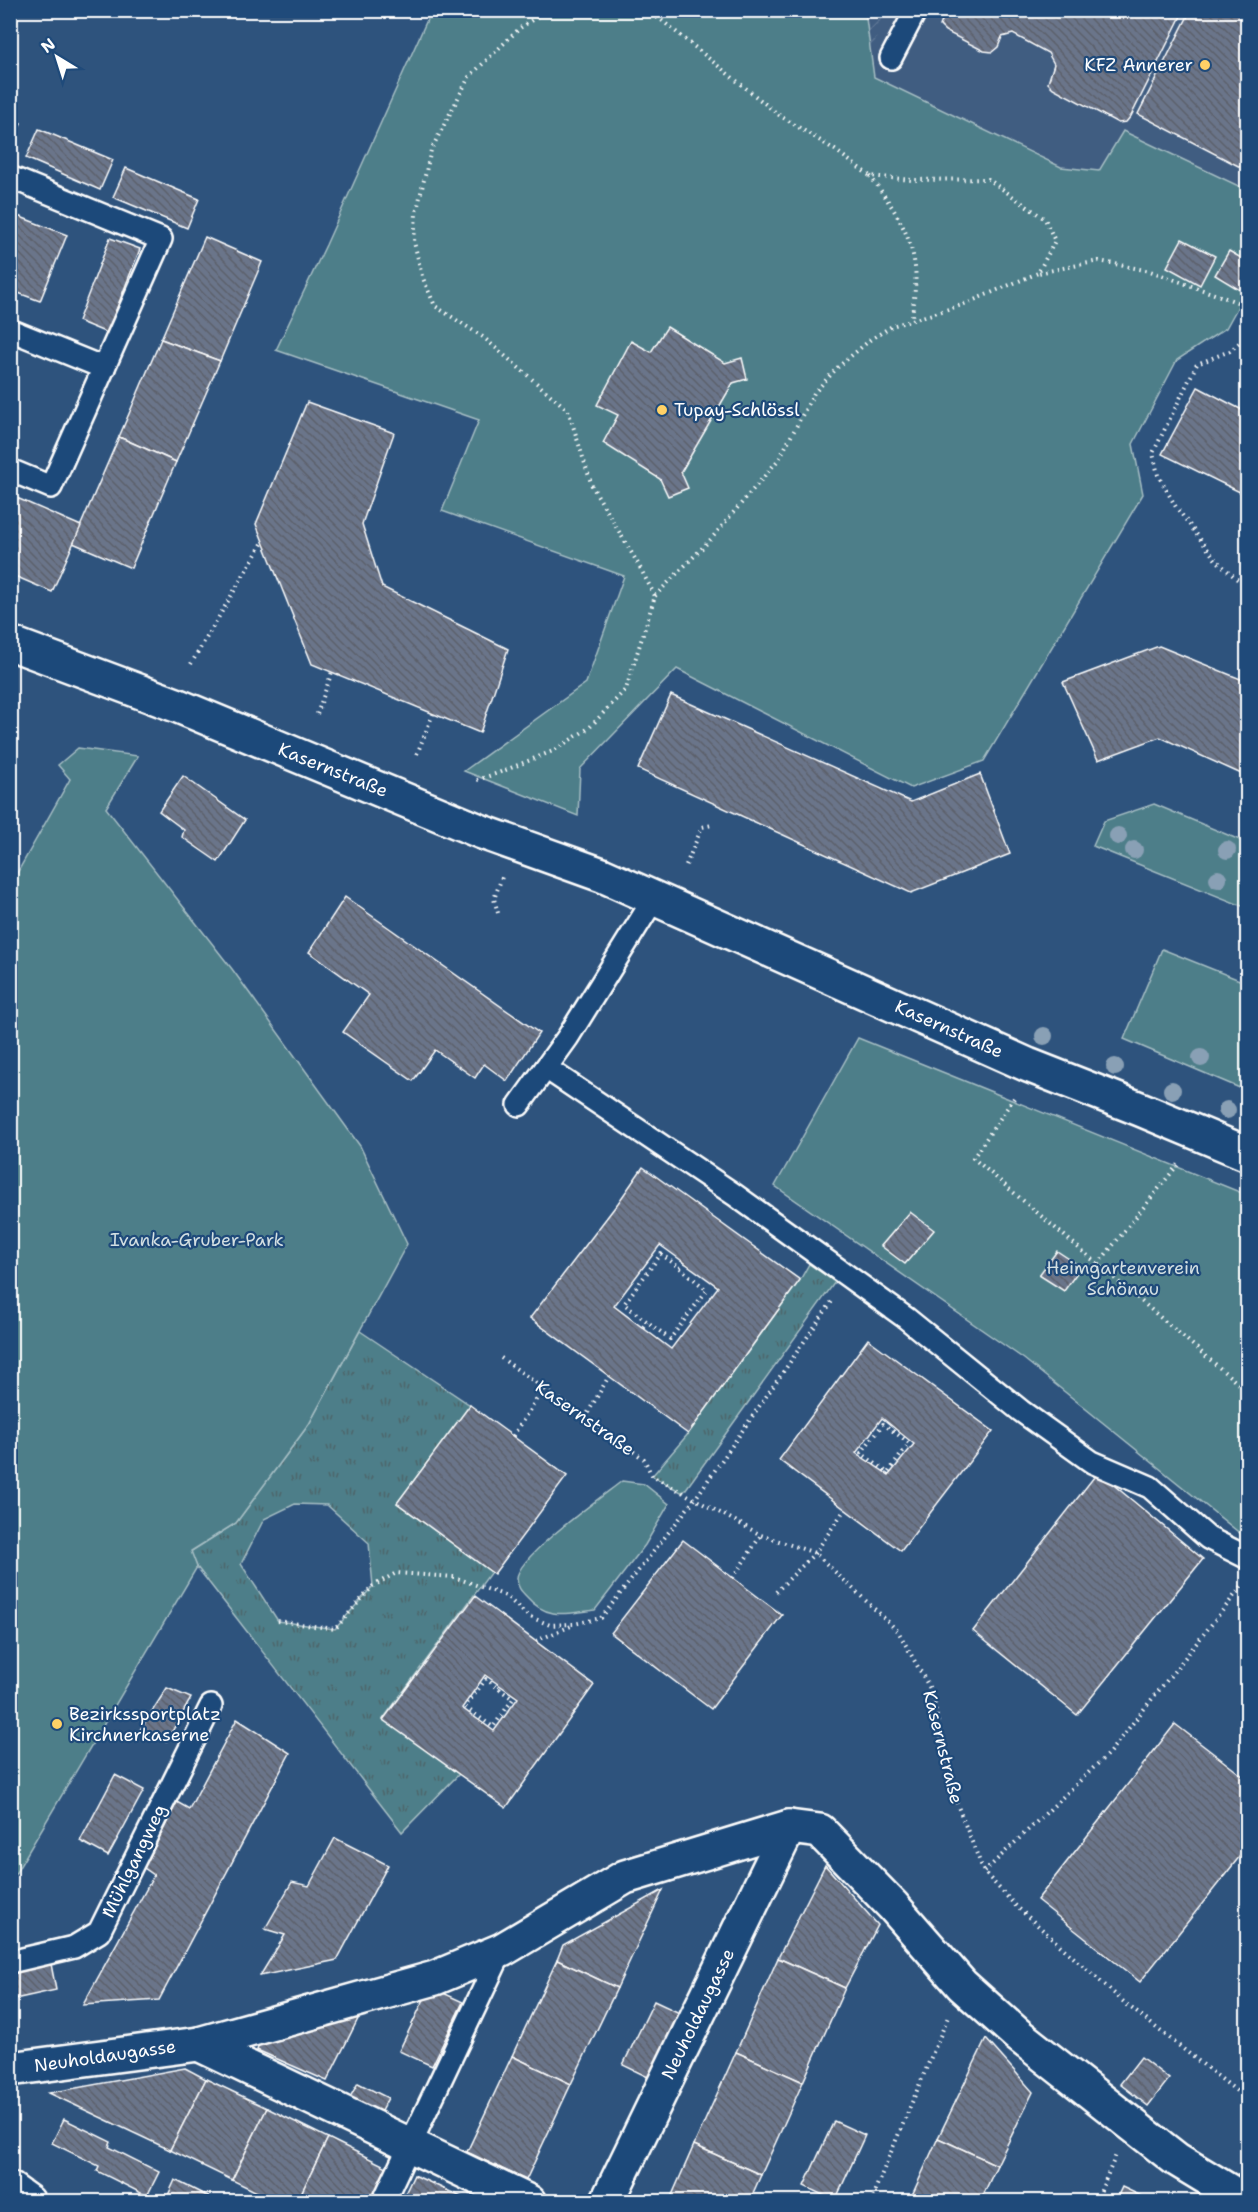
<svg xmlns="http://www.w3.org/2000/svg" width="1258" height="2212" font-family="'Shantell Sans',sans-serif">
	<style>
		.built { fill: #405d81 }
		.industrial { fill: url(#industrial-furrows) }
		.grass { fill: url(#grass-tufts); stroke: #a6bec4; stroke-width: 1.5; fill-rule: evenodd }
		.green { fill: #4e7e89; stroke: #a6bec4; stroke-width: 1.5 }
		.building { fill: url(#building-back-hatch); stroke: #fff; stroke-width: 1.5; fill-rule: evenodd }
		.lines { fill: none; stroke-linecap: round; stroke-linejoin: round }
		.lane-casing { stroke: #fff; stroke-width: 26 }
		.street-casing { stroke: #fff; stroke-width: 38 }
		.secondary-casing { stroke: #fff; stroke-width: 38 }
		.path { stroke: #fff; stroke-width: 4; stroke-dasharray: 1.5 4.5; stroke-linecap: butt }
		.lane { stroke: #1f4a7a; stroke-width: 21 }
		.street { stroke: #1f4a7a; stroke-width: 33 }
		.secondary { stroke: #1f4a7a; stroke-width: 33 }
		.tree { fill: #89a0b5 }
		.poi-dot { fill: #ffd166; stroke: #1f4a7a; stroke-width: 2 }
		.labels { text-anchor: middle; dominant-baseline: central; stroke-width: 4.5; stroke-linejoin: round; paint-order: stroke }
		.poi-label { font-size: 18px; fill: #fff; stroke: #1f4a7a; text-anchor: start }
		.street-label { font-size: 18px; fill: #fff; stroke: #1f4a7a }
		.park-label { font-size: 18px; fill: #d3dfe2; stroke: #1f4a7a }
	</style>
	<defs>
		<pattern id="industrial-furrows" width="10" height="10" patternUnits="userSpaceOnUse" patternTransform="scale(1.5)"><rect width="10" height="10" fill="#405d81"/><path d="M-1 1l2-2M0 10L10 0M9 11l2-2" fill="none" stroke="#5d7594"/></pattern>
		<pattern id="grass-tufts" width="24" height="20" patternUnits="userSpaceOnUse" patternTransform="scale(1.5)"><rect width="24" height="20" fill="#4e7e89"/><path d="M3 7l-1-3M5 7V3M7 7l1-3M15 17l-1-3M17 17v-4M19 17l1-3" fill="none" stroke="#4d656a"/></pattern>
		<pattern id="building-back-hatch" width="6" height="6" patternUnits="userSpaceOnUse" patternTransform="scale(1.5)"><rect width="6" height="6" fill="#6b758a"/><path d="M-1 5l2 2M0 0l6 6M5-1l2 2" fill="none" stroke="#5c606b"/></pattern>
	</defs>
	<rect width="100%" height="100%" fill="#2e537d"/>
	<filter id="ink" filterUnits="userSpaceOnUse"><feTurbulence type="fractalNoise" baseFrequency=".0167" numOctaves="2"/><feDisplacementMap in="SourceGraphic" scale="12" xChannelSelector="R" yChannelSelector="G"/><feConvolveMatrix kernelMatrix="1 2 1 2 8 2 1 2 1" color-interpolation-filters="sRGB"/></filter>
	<g filter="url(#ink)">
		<polygon class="built" points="865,11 1247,11 1247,190 1123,131 1099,172 1061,167 874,77"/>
		<polygon class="industrial" points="865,11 883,11 872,55"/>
		<g class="grass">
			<polygon points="809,1264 835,1282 683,1493 652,1476 688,1434 800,1280"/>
			<path d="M360 1331 470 1405 397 1503 491 1572 383 1719 459 1774 402 1832 197 1567 190 1552 236 1523 309 1424ZM295 1504 327 1505 369 1543 373 1586 335 1629 278 1621 241 1564 264 1519Z"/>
		</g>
		<g class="green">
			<polygon points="431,11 865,11 874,77 1061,167 1099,171 1123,131 1247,190 1247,290 1226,328 1177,360 1133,444 1143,494 984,761 911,788 677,669 580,769 578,816 464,771 586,683 624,576 442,511 479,420 276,350 326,245"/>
			<polygon points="78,748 138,756 106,808 232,969 360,1146 407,1244 309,1424 236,1523 191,1551 197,1567 11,1881 11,884 70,779 58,765"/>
			<polygon points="1154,804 1247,843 1247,908 1093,846 1104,821"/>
			<polygon points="1162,949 1247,983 1247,1091 1124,1039"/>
			<polygon points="858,1038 1247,1195 1247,1539 1024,1359 775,1186"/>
			<path d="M622 1481 644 1484 669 1504 645 1545 595 1610C567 1613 548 1621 527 1597 521 1591 517 1587 517 1578 518 1556 603 1496 622 1481Z"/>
		</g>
		<g class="building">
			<polygon points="946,10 1184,10 1131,116 1126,122 1118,123 1053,88 1048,83 1054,64 1048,53 1013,34 1002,37 998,47 992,52 984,51 945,31 940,26"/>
			<polygon points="1191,10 1238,10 1248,15 1248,171 1138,114"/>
			<polygon points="10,119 21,123 10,151"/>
			<polygon points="39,129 113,160 100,190 26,158"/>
			<polygon points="126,168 199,199 187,228 113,197"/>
			<polygon points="10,213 67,235 40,301 10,290"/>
			<polygon points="205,237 262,262 220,361 161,339"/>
			<polygon points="110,238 140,249 107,333 78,321"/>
			<polygon points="1182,239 1215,256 1200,285 1167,267"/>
			<polygon points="1229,251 1248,262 1248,295 1215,275"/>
			<polygon points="667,327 725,363 742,358 747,379 733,383 681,472 688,488 668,496 660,479 603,443 618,415 597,405 631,341 651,352"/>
			<polygon points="161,339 220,361 176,462 119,437"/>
			<polygon points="1198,387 1248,413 1248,496 1162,454"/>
			<polygon points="307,402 394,433 362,524 382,587 508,649 480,733 312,664 256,524"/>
			<polygon points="119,437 176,462 131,568 73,543"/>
			<polygon points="10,495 81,526 52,592 10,574"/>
			<polygon points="1159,646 1248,682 1248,777 1160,737 1098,760 1063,682"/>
			<polygon points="671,695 911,802 980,774 1010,854 911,893 638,769"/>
			<polygon points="183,776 245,820 218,862 182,837 184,830 159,811"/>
			<polygon points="345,897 539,1033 507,1081 484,1064 475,1078 435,1050 413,1081 343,1032 369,995 309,952"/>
			<path d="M643 1167 800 1280 688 1434 530 1318 618 1203ZM660 1245 718 1287 671 1349 614 1306Z"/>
			<polygon points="910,1212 934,1230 905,1264 881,1246"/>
			<polygon points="1057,1251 1081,1267 1064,1291 1039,1275"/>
			<path d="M868 1339 993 1431 901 1551 779 1460ZM882 1418 914 1444 889 1475 856 1453Z"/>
			<polygon points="470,1405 567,1476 494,1574 397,1503"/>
			<polygon points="1098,1472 1203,1559 1077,1715 973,1631"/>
			<polygon points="683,1540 782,1615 711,1709 611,1633"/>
			<path d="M475 1596 594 1685 506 1808 383 1720ZM485 1675 518 1698 494 1731 462 1708Z"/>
			<polygon points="167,1688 191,1698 166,1742 140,1730"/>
			<polygon points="237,1719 290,1753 159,2000 83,2005 154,1875 144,1868 177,1802 189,1809"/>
			<polygon points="1175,1724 1248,1780 1248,1846 1140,1982 1037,1900"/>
			<polygon points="115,1775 144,1790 108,1856 80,1841"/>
			<polygon points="335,1838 388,1865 337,1960 260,1976 285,1935 265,1929 292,1882 309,1886"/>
			<polygon points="825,1865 878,1925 845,1988 778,1958"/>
			<polygon points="663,1890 617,1988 557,1960 563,1945"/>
			<polygon points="778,1958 845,1988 803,2082 736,2052"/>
			<polygon points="557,1960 617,1988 571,2084 512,2056"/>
			<polygon points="51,1964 56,1990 10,2000 10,1973"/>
			<polygon points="430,1987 463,2002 432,2066 399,2051"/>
			<polygon points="654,2001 684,2015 652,2079 623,2065"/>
			<polygon points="359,2017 327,2081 257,2050 264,2033"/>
			<polygon points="986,2039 1033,2092 997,2165 938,2138"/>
			<polygon points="736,2052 803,2082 761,2175 694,2145"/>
			<polygon points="512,2056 571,2084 526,2180 467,2152"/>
			<polygon points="1141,2057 1169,2079 1148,2106 1120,2084"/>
			<polygon points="185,2068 206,2079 170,2150 49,2093"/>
			<polygon points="206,2079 267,2108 232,2180 170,2150"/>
			<polygon points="358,2083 388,2098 375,2122 345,2106"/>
			<polygon points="267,2108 328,2138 297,2202 278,2202 232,2180"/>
			<polygon points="64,2119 111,2142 109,2147 159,2172 147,2196 97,2171 99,2166 52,2143"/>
			<polygon points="834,2121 865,2135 835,2201 804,2186"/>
			<polygon points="328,2138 389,2168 372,2202 297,2202"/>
			<polygon points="938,2138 997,2165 980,2202 909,2202"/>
			<polygon points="694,2145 761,2175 749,2202 669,2202"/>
			<polygon points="414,2175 472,2202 401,2202"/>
			<polygon points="175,2180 219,2202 165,2202"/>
			<polygon points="1122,2187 1154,2202 1115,2202"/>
		</g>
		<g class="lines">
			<defs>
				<g id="lane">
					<polyline points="891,58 916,10"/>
					<polyline points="10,177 161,239 51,487 10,470"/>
					<polyline points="10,330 104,368"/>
					<polyline points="546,1068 735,1195 906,1318 1021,1411 1092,1462 1150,1487 1208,1538 1248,1558"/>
					<polyline points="519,1105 568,1037 655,897"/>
					<polyline points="10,1962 74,1947 99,1932 211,1706"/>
					<polyline points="383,2202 502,1950"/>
				</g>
				<g id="street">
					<polyline points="199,2044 529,2202"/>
					<polyline points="10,2069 199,2044 435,1978 502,1950 625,1877 789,1827 820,1831 893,1906 962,1985 1018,2035 1176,2159 1247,2202"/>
					<polyline points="10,2189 28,2202"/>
					<polyline points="607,2202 789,1827"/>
				</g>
				<polyline id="secondary" points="10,643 176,705 482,832 602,875 1028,1065 1140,1109 1248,1154"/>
			</defs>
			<use href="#lane" class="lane-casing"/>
			<use href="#street" class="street-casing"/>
			<use href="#secondary" class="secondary-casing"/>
			<g class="path">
				<polyline points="640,10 660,19 779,115 835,150 870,176 912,180 988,179 1045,219 1055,241 1038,273 1099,261 1150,271 1248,306"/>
				<path d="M870 176C891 204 911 232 915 267 917 283 913 302 912 319"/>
				<polyline points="1248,335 1230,351 1197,364 1153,453 1158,475 1176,507 1216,560 1248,589"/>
				<polyline points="655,596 711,539 779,459 814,393 838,367 870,340 892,326 962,305 1038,273"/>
				<polyline points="191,664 263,542"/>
				<polyline points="317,714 332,672"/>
				<polyline points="417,754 433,714"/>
				<polyline points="477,780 498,773 553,751 589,728 626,689 655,596 637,562 592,486 568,410 483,337 435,306 422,276 414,242 416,214 431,150 469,77 520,28 547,10"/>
				<polyline points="686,865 702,827 712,825"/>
				<polyline points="498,913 494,899 502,877"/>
				<polyline points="1014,1098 973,1158 1248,1392"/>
				<polyline points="1098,1264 1180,1162"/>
				<polyline points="680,1268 707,1290 670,1339 624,1304 661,1254 680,1268 685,1262"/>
				<polyline points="643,1327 647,1322"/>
				<polyline points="501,1358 644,1459 652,1476 761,1535 815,1553 898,1631 933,1694 949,1784 984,1872 1016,1906 1126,2004 1248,2100"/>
				<polyline points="585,1418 609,1376"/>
				<polyline points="893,1431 909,1443 888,1473 861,1453 883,1424 893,1431 895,1429"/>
				<polyline points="513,1436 543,1389"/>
				<polyline points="733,1578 761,1535"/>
				<polyline points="776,1592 815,1553 845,1509"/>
				<polyline points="278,1621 335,1629 373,1586 396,1573 454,1577 506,1596 528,1616 550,1625 574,1624 601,1618 695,1499 833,1300"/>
				<polyline points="536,1641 571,1626"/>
				<polyline points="499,1689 513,1699 493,1727 465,1707 486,1679 499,1689 501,1686"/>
				<polyline points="984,1872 1109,1753 1242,1586"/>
				<polyline points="870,2202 948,2017"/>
				<polyline points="1096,2202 1116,2155"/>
			</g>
			<use href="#lane" class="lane"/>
			<use href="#street" class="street"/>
			<use href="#secondary" class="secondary"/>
		</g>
		<g class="tree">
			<circle cx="1118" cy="836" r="9"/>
			<circle cx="1134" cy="850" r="9"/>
			<circle cx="1227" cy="850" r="9"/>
			<circle cx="1218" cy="879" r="9"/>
			<circle cx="1044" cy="1036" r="9"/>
			<circle cx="1201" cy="1058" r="9"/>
			<circle cx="1115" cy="1067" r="9"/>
			<circle cx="1172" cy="1090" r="9"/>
			<circle cx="1227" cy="1110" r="9"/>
		</g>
	</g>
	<g class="poi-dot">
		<circle cx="1205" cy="65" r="6"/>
		<circle cx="662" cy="410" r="6"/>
		<circle cx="57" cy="1724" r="6"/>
	</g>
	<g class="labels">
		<g class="poi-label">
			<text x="1193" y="65" text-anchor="end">KFZ Annerer</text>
			<text x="674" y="410">Tupay-Schlössl</text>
			<text x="69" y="1714">Bezirkssportplatz<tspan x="69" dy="21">Kirchnerkaserne</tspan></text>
		</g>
		<g class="street-label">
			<text transform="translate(333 770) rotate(22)">Kasernstraße</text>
			<text transform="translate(949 1029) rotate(24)">Kasernstraße</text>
			<text transform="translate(585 1418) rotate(35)">Kasernstraße</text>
			<text transform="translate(943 1747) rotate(76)">Kasernstraße</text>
			<text transform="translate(134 1861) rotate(-64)">Mühlgangweg</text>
			<text transform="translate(698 2014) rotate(-64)">Neuholdaugasse</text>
			<text transform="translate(105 2056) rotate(-8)">Neuholdaugasse</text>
		</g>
		<g class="park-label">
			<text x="197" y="1240">Ivanka-Gruber-Park</text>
			<text x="1123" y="1268">Heimgartenverein<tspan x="1123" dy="21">Schönau</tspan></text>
		</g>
	</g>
	<rect width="1258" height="2212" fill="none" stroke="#1f4a7a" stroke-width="36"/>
	<rect x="18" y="18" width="1222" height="2176" fill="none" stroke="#fff" stroke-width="2" filter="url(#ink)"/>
	<g transform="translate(57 57) rotate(322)" stroke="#1f4a7a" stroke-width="4.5" paint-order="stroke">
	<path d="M0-4.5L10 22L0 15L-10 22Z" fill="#ffffff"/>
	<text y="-9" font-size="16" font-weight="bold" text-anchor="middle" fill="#ffffff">N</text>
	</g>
</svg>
